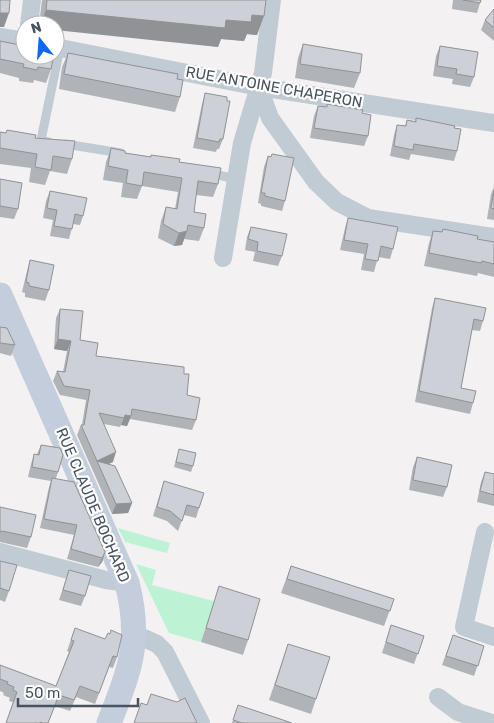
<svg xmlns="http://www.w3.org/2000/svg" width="494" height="723" font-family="Rubik,sans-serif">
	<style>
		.green { fill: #bdf3d4 }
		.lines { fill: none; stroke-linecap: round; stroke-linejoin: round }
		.lane { stroke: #c1cbd3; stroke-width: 9 }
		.street { stroke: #c1cbd3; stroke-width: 18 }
		.secondary { stroke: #c3cddb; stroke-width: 25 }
		.wall { fill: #b0b3b8 }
		.shaded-wall { fill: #909296 }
		.building { fill: #cdd0d6; stroke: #909296 }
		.labels { text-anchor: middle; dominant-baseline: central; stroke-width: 4.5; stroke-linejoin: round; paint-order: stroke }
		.street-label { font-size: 15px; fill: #475360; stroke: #fff }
	</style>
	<rect width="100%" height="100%" fill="#f3f1f1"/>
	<g class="green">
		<polygon points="118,528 170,543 167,553 125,542"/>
		<polygon points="136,564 156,570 152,585 214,601 201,642 169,633"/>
	</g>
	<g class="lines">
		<g class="lane">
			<polyline points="49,142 41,140 60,48"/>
			<polyline points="65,144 121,153"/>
			<polyline points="209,173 236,179"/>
		</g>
		<g class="street">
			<polyline points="29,25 32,0"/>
			<polyline points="0,37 25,41"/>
			<polyline points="55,47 259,87 494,123"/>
			<polyline points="259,87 270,118 316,182 337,202 368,218 494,237"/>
			<polyline points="223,258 242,143 263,73 272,0"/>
			<polyline points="485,532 464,627 494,637"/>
			<polyline points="0,552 106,580 127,583"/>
			<polyline points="135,634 157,644 165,652 201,723"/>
			<polyline points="438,697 458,712 492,723"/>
		</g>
		<path class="secondary" d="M0 295 127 583C142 641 130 669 109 723"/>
	</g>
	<g class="wall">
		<polygon points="42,0 266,0 257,35 247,34 244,41 221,39 218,47 55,25 39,25"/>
		<polygon points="453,0 481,0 477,13 452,9"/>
		<polygon points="494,9 494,41 481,30 485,20"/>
		<polygon points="0,41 51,69 46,83 34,80 33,83 19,81 19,78 0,73"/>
		<polygon points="303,44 360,73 354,88 295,78 298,58"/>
		<polygon points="440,46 474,77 470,87 452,84 453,79 433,76 436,56"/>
		<polygon points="68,53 177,79 180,97 175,112 59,89 62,67"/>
		<polygon points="205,93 223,139 219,149 217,149 216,152 193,148 202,104"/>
		<polygon points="318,106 362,113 368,136 364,146 310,138 314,116"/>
		<polygon points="416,118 454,128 457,151 454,161 411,154 409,160 390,156 394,135 397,125 405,126 407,120 415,121"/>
		<polygon points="7,130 35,138 72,159 67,174 50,171 45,185 29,182 31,168 0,164 0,132 6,133"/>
		<polygon points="111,148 125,153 150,157 151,155 179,162 218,184 213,197 196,195 194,212 204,228 199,241 184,239 182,245 174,246 158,238 161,221 166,207 175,209 178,192 142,186 137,199 121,197 123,183 103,180 106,162"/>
		<polygon points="268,156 285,201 282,211 261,206 261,204 258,203 264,167"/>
		<polygon points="0,179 18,209 14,219 0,217"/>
		<polygon points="494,187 494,220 487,219 491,194"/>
		<polygon points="50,191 83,216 80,225 73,224 69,239 50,236 53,220 43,218 46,201"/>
		<polygon points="348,218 393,249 390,259 378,257 374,272 361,270 364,254 340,250 345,228"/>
		<polygon points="251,227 282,256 278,266 253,261 255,252 245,250 247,237"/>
		<polygon points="443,229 477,239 494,242 494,277 478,273 477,276 424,266 429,243 433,231 442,232"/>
		<polygon points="30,260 49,290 45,301 25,297 25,293 22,292 27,271"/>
		<polygon points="435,298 483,321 480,331 472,330 461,388 473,403 470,414 415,402 432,308"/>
		<polygon points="60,309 80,340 96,356 184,374 187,395 196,420 192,430 130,419 127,426 121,425 120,427 104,424 113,462 108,464 132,503 128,513 112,514 77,435 81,425 82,425 86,400 60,395 53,381 57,371 63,372 67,351 54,349 56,318"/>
		<polygon points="0,327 15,345 11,356 0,353"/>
		<polygon points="41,445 58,472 56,478 105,552 102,562 98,567 67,559 74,535 40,528 49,487 51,481 28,477 31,464 34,454 37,454"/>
		<polygon points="179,449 193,466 191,472 174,467"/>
		<polygon points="417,457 447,487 443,497 409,490 413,467"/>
		<polygon points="485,472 494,474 494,506 477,502 481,482"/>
		<polygon points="164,481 199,508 196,518 184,515 178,531 167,521 153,516"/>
		<polygon points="0,507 31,537 27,548 0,542"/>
		<polygon points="0,561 9,591 5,602 0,600"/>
		<polygon points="291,566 394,599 384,626 281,593"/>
		<polygon points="69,570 85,596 81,606 59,600"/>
		<polygon points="219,586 248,640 243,655 201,642"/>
		<polygon points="391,625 424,636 414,664 382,653"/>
		<polygon points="75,628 117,657 113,668 109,667 95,704 76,697 70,711 55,706 48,723 6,723 13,702 9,701 10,698 3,695 4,693 0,691 0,665 56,686 69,652 67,651"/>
		<polygon points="453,635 484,646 474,676 442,665"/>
		<polygon points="288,644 316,699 311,714 269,700"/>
		<polygon points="238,705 292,723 232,723"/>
	</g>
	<g class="shaded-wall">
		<polygon points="46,10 226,20 252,15 264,16 257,35 247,34 244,41 221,39 218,47 55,30 55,25 40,25"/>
		<polygon points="0,13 9,13 4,27 0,27"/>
		<polygon points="187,231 182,245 174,246 179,233"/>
		<polygon points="58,339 71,341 67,351 54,349"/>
		<polygon points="125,415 131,416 127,426 121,425"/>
		<polygon points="116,452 113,462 100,468 97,461 93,471 97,461"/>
		<polygon points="132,503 128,513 112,514 116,504"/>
		<polygon points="105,552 102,562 98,567 102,558"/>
	</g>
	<g class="building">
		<polygon points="0,0 10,0 9,13 0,13"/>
		<polygon points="47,0 266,0 264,16 252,15 251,22 226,20 225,28 46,10"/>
		<polygon points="463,0 481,0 480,3"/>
		<polygon points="494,9 494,28 485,20"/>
		<polygon points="0,41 25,46 25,55 54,55 51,69 38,67 37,70 23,67 24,64 0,59"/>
		<polygon points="303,44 362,54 360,73 300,64"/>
		<polygon points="440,46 478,52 474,77 456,74 457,69 437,66"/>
		<polygon points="68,53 178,74 177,79 183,80 180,97 64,74"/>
		<polygon points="205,93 227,97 227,101 230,101 223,139 220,139 219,142 197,138"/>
		<polygon points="327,104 363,110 362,113 371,115 368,136 314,128 318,106 327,107"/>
		<polygon points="416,118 455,126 454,128 461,129 457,151 414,144 413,150 394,146 397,125 406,126 407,120 416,122"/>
		<polygon points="7,130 36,135 35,138 75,141 72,159 53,156 51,170 35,167 37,154 0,148 0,132 6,133"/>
		<polygon points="111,148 125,151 125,153 151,157 151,155 180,159 179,162 221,168 218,184 198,181 194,212 206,214 204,228 188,225 187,231 179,233 163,224 166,207 177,209 182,178 144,172 142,186 126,183 128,170 108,166"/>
		<polygon points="272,154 294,158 285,201 265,196 265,193 261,193 268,156 271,157"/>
		<polygon points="0,179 22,183 18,209 0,206"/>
		<polygon points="494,190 494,209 491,208"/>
		<polygon points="50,191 87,198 83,216 75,214 72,229 54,226 57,210 47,208"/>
		<polygon points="348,218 398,227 393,249 381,246 378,261 365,259 368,244 344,240"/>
		<polygon points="251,227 287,234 282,256 257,251 258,242 248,239"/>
		<polygon points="443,229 478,236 477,239 494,242 494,264 482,261 481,263 429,253 433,231 442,232"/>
		<polygon points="30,260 54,265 49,290 29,286 29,283 26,282"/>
		<polygon points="435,298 486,308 483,321 474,319 461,388 476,391 473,403 419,391"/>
		<polygon points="60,309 83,311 80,340 98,343 96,356 184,367 184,374 189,374 187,395 200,398 196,420 132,409 131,416 125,415 124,418 99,413 116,452 97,461 81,425 84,425 90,390 64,386 57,371 65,372 71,341 58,339"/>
		<polygon points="0,327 7,328 15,345 0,343"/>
		<polygon points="41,445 60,448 63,455 58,472 32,467 34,454 39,455"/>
		<polygon points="179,449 196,453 193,466 176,462"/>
		<polygon points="417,457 452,465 447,487 413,480"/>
		<polygon points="97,461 115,466 132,503 116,504"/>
		<polygon points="485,472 494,474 494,495 480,491"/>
		<polygon points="52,478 74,482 105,552 102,558 71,549 77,525 44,519"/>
		<polygon points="164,481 204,493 199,508 187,505 182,521 170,511 157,507"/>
		<polygon points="0,507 36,515 31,537 2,531 0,532"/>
		<polygon points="0,561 17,565 9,591 0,588"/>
		<polygon points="291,566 394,599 390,611 287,579"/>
		<polygon points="69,570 91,576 85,596 63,590"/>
		<polygon points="219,586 260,599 248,640 206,628"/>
		<polygon points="391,625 424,636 418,654 386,642"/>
		<polygon points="75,628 105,639 108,633 110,634 111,630 122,635 117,657 113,656 99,693 80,686 74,700 59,695 48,723 43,723 40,722 40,723 6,723 17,692 13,690 14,687 7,684 8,682 0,679 0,665 56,686 74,641 71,640"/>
		<polygon points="453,635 484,646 478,666 446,656"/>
		<polygon points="288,644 330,657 316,699 275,685"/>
		<polygon points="151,694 177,702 185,698 197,723 134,723 141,703 147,705"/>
		<polygon points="238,705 292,723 242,723 233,720"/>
	</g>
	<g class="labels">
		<g class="street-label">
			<text transform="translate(274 87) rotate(10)">RUE ANTOINE CHAPERON</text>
			<text transform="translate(93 505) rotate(67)">RUE CLAUDE BOCHARD</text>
		</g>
	</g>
	<g transform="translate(40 40) rotate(343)"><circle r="24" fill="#ffffff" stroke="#b5babf"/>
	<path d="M0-4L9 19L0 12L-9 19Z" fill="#0d69f1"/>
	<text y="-8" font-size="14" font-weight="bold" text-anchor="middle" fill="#475360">N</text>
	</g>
	<path d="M18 698v8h120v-8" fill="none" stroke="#475360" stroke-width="2.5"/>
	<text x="25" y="698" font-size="15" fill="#475360" stroke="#ffffff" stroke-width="4" paint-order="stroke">50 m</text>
</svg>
